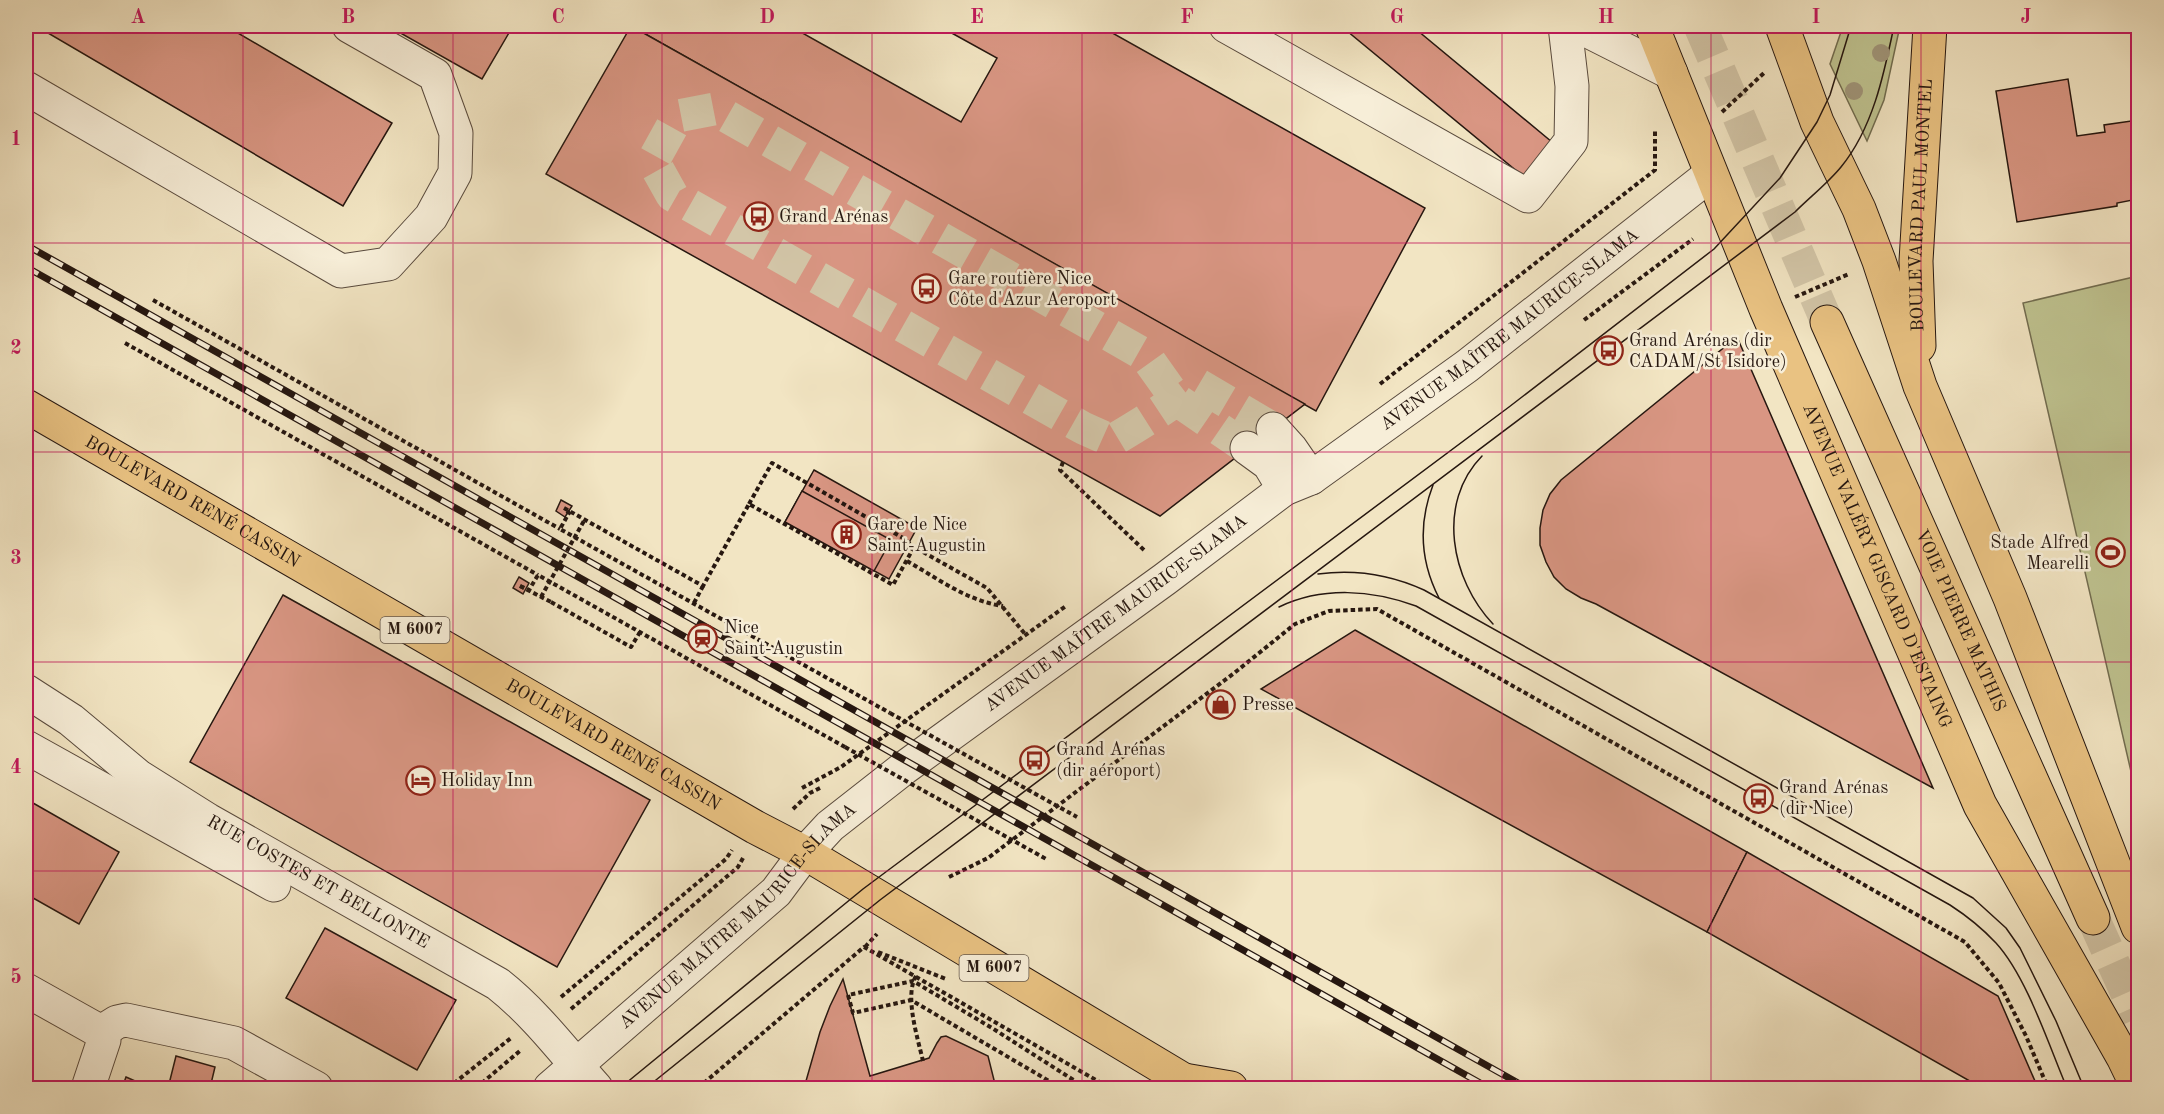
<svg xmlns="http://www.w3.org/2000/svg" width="2164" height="1114" font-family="'Old Standard TT',serif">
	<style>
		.green { fill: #bfc390; stroke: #726d50; stroke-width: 1.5 }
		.building { fill: #d99683; stroke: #261710; stroke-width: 1.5 }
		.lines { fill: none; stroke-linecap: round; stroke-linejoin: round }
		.minor-tunnel { stroke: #d3c6a8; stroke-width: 33; stroke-dasharray: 33 16; stroke-linecap: butt }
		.highway-tunnel { stroke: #d3c6a8; stroke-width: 33; stroke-dasharray: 33 16; stroke-linecap: butt }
		.minor-casing { stroke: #594a3d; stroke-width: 35 }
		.major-casing { stroke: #261710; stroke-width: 35 }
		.highway-casing { stroke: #261710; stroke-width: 35 }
		.path { stroke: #261710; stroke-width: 4; stroke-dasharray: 4.5 3; stroke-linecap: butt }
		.minor { stroke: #f7eed8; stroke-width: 33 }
		.major { stroke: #e9c282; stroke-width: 33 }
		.highway { stroke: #e9c282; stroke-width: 33 }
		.tram { stroke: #261710; stroke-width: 1.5 }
		.rail-casing { stroke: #261710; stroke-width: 7 }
		.rail { stroke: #f7eed8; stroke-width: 4.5; stroke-dasharray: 14; stroke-linecap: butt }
		.path-bridge { stroke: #261710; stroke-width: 4; stroke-dasharray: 4.5 3; stroke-linecap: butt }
		.tree { fill: #a09579 }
		.grid { fill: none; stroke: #c2185b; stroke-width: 1.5; stroke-opacity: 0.55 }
		.labels { text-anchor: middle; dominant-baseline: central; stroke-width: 5; stroke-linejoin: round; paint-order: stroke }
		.shield { fill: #f7eed8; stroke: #65584c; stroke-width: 1.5 }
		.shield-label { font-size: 16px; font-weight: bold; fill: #261710 }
		.street-label { font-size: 18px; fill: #261710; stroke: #f7eed8 }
		.poi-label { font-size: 18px; fill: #261710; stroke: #f7eed8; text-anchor: start }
		.neatline { fill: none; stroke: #c2185b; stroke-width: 2 }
		.grid-label { font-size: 20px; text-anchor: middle; font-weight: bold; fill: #c2185b }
	</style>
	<rect width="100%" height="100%" fill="#f2e5c3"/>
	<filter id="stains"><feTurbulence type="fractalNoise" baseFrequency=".00333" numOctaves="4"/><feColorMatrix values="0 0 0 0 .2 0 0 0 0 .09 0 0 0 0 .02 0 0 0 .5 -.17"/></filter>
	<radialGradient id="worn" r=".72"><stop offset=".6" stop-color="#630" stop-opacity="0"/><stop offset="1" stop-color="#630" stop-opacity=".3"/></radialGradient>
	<g class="green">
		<polygon points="1843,26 1900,26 1884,100 1867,141 1830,64"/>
		<polygon points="2138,276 2138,802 2023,303"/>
	</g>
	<g class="building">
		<polygon points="36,26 226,26 392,123 343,206"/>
		<polygon points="388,26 513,26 482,79"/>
		<polygon points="631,26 790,26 961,122 997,58 939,26 1100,26 1425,208 1316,411"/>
		<polygon points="631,26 1305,404 1160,516 546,174"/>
		<polygon points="1341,26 1412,26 1558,147 1530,182"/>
		<polygon points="2068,79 2077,136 2105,132 2104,125 2138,120 2138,199 2117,203 2117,206 2017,222 1996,91"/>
		<polygon points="1737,337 1933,788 1596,604 1581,598 1566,589 1554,577 1546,562 1540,545 1540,528 1543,510 1550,494 1561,480"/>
		<polygon points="814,470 917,528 889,579 785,522"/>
		<polygon points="802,491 891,540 874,571 785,522"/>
		<polygon points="561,500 572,506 565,517 556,511"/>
		<polygon points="519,577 529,583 523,594 513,588"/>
		<polygon points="283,595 650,800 557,967 190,762"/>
		<polygon points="1355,630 1747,852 1707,932 1261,689"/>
		<polygon points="1226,696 1231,704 1217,715 1211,707"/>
		<polygon points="26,799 119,852 79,924 26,894"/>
		<polygon points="1747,852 1998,996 2038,1088 1982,1088 1707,932"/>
		<polygon points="325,928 456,1000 417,1070 286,998"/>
		<polygon points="843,979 870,1076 929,1058 937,1043 941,1037 946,1036 988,1056 996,1088 804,1088 820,1032 830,1006"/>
		<polygon points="176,1056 215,1067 210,1088 168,1088"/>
		<polygon points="126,1077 151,1088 122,1088"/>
	</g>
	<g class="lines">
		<path class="minor-tunnel" d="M1247 448 1177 400 1145 355 714 109 678 116 653 161 672 195 1083 428 1112 441C1142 423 1170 406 1197 384L1273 429"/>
		<g class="highway-tunnel">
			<polyline points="1700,26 1827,322"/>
			<polyline points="2093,918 2138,1018"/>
		</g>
		<defs>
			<g id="minor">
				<polyline points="1226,26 1528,196 1571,141 1572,86 1565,26"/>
				<polyline points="1578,26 1671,73"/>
				<polyline points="26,88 341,271 388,264 431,217 455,173 456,133 435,75 349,26"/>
				<polyline points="1273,429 1291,449 1311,478"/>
				<polyline points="1247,448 1269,464 1284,489"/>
				<path id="s1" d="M26 691 71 720 138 776 208 820 498 984C536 1014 564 1052 596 1088"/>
				<polyline points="26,747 274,885"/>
				<polyline points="26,990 101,1032 104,1040 88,1088"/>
				<polyline points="101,1032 117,1022 126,1020 234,1043 316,1088"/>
				<path id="s2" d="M550 1088 776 892 805 853 830 826 904 768 1165 579 1284 489 1311 478 1467 366 1711 174"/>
			</g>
			<g id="major">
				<path id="s3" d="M1652 26 1766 309 1980 805 2123 1057 2138 1088"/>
				<polyline points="1782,26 1817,122 1859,209 1879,261 1920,386 2010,598 2138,927"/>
				<path id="s4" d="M1919 346 1916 261 1930 26"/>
				<path id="s5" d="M26 406 755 827 805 853 1197 1088"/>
				<polyline points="1184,1080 1231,1088"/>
			</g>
			<g id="highway">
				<path id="s6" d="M1827 322 2093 918"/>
			</g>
		</defs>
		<use href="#minor" class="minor-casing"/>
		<use href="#major" class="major-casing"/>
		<use href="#highway" class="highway-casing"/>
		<g class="path">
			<polyline points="1722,112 1765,72"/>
			<polyline points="1795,297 1849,274"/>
			<polyline points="153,300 560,529"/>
			<polyline points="1584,320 1693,239"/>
			<polyline points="125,343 538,575"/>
			<polyline points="1380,384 1655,170 1655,131"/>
			<polyline points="1063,462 1060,470 1145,551"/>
			<polyline points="749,504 772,463 903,538 914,547"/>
			<polyline points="564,508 703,586 749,504 893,585 914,547 987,588 1025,634"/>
			<polyline points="567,511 569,513 560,529 890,713"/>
			<polyline points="873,531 878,524"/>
			<path d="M907 561C937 578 967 601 1003 606"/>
			<polyline points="520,586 529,590 538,575 845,747"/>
			<polyline points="551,602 631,647 640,632"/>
			<polyline points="694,603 703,586"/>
			<polyline points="802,788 841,767 1066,606"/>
			<polyline points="793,809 810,793 820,788"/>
			<polyline points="949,877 988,858 1233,674 1295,624 1329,611 1377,609 1965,942 1999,983 2026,1036 2048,1088"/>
			<polyline points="865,947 877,934"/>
			<polyline points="878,952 946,979"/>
			<path d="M916 976C904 996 918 1039 923 1061"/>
			<polyline points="561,997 726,859 732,850"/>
			<polyline points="571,1009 738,867 743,858"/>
			<polyline points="448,1088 511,1038"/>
			<polyline points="476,1088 521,1050"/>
			<polyline points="698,1088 864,947 1110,1088"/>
			<polyline points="1061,1088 911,1000 853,1013 848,995 913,981 992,1028 1086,1088"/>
		</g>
		<use href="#minor" class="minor"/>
		<use href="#major" class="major"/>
		<use href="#highway" class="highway"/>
		<g class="tram">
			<path d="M1482 456C1436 503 1451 580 1493 624"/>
			<path d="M1433 485C1418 524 1420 561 1439 598"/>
			<path d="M1318 574C1355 569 1389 574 1424 590L1973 898 2006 928 2020 948 2056 1021 2084 1088"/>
			<path d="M1279 607C1323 586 1372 590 1416 606L1950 905C1967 916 1982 928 1996 943 2027 977 2049 1046 2067 1088"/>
			<polyline points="620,1088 863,889 1509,407 1714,249 1780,178 1817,122 1830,95 1851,26"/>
			<path d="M646 1088 880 900 1795 212C1810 197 1828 183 1841 167 1873 128 1884 74 1894 26"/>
		</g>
		<defs>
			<g id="rail">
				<polyline points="26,245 1527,1088"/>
				<polyline points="26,267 1489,1088"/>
			</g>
		</defs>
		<use href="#rail" class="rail-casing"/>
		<use href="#rail" class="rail"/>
		<g class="path-bridge">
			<polyline points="520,586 551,602"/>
			<polyline points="541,597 585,519"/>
			<polyline points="890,713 1077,817"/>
			<polyline points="845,747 1048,860"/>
		</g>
	</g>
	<g class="tree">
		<circle cx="1881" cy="53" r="9"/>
		<circle cx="1854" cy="91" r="9"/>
	</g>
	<path class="grid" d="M243 26V1088M453 26V1088M662 26V1088M872 26V1088M1082 26V1088M1292 26V1088M1502 26V1088M1711 26V1088M1921 26V1088M26 243H2138M26 452H2138M26 662H2138M26 871H2138"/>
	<defs>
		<symbol id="bus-ring" viewBox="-11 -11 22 22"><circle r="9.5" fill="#f7eed8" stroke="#8f2418" stroke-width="1.5"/><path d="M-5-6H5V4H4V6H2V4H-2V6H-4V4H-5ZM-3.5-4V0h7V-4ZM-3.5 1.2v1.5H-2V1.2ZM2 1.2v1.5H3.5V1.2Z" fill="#8f2418"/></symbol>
		<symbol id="building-ring" viewBox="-11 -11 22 22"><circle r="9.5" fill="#f7eed8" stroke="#8f2418" stroke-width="1.5"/><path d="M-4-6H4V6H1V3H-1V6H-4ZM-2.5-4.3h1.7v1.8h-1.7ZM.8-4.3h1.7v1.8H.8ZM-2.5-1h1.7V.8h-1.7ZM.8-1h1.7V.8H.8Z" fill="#8f2418"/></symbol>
		<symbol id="stadium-ring" viewBox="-11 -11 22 22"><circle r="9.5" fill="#f7eed8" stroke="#8f2418" stroke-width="1.5"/><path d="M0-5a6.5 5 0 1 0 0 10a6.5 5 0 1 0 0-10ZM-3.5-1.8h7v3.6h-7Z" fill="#8f2418"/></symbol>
		<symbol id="station-ring" viewBox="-11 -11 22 22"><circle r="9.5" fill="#f7eed8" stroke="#8f2418" stroke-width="1.5"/><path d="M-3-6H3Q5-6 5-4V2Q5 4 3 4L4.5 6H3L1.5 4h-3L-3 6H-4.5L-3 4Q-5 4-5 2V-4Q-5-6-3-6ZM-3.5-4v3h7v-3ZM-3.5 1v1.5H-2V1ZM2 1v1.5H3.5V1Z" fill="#8f2418"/></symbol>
		<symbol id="shop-ring" viewBox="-11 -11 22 22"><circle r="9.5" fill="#f7eed8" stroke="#8f2418" stroke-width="1.5"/><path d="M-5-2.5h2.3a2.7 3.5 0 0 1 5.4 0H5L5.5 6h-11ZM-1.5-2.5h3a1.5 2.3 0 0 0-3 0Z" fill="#8f2418"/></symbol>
		<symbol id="hotel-ring" viewBox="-11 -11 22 22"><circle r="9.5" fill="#f7eed8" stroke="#8f2418" stroke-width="1.5"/><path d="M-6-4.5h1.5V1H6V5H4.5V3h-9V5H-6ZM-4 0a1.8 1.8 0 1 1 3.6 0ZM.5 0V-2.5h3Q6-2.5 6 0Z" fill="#8f2418"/></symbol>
	</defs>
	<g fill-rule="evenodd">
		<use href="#bus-ring" x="742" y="200" width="33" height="33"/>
		<use href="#bus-ring" x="910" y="272" width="33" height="33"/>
		<use href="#bus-ring" x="1592" y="334" width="33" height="33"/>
		<use href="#building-ring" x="830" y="518" width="33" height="33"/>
		<use href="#stadium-ring" x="2094" y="536" width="33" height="33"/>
		<use href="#station-ring" x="686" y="622" width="33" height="33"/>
		<use href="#shop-ring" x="1204" y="688" width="33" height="33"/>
		<use href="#bus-ring" x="1018" y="744" width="33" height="33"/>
		<use href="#hotel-ring" x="404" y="764" width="33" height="33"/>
		<use href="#bus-ring" x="1742" y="782" width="33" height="33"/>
	</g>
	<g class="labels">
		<g class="shield">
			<rect x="380.5" y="617" width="69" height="26" rx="4.5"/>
			<rect x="959.5" y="955" width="69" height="26" rx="4.5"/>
		</g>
		<g class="shield-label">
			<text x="415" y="630">M 6007</text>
			<text x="994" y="968">M 6007</text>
		</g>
		<g class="street-label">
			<text stroke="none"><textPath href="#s4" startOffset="141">BOULEVARD PAUL MONTEL</textPath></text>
			<text stroke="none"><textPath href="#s2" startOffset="1227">AVENUE MAÎTRE MAURICE-SLAMA</textPath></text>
			<text stroke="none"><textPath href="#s5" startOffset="192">BOULEVARD RENÉ CASSIN</textPath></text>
			<text stroke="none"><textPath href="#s3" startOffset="585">AVENUE VALÉRY GISCARD D'ESTAING</textPath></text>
			<text stroke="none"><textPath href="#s2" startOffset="741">AVENUE MAÎTRE MAURICE-SLAMA</textPath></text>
			<text stroke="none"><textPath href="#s6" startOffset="327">VOIE PIERRE MATHIS</textPath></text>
			<text stroke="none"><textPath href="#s5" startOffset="678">BOULEVARD RENÉ CASSIN</textPath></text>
			<text stroke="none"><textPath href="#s1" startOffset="350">RUE COSTES ET BELLONTE</textPath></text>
			<text stroke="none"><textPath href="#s2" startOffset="255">AVENUE MAÎTRE MAURICE-SLAMA</textPath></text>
		</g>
		<g class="poi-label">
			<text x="779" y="217">Grand Arénas</text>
			<text x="948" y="279">Gare routière Nice<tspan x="948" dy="21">Côte d'Azur Aeroport</tspan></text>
			<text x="1629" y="341">Grand Arénas (dir<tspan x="1629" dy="21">CADAM/St Isidore)</tspan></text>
			<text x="867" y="525">Gare de Nice<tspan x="867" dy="21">Saint-Augustin</tspan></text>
			<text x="2089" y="543" text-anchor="end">Stade Alfred<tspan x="2089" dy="21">Mearelli</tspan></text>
			<text x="724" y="628">Nice<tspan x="724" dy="21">Saint-Augustin</tspan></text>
			<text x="1242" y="705">Presse</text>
			<text x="1056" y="750">Grand Arénas<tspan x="1056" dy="21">(dir aéroport)</tspan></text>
			<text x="441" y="781">Holiday Inn</text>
			<text x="1779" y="788">Grand Arénas<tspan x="1779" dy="21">(dir Nice)</tspan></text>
		</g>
	</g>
	<rect width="2164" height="1114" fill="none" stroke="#f2e5c3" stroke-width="66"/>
	<rect x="33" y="33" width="2098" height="1048" class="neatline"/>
	<g class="grid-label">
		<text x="138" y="23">A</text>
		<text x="348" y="23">B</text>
		<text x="558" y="23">C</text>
		<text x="767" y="23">D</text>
		<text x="977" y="23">E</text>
		<text x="1187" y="23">F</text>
		<text x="1397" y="23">G</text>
		<text x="1606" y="23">H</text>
		<text x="1816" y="23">I</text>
		<text x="2026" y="23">J</text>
		<text x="16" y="145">1</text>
		<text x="16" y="354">2</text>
		<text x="16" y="564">3</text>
		<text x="16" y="773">4</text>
		<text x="16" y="983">5</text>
	</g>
	<rect width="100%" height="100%" filter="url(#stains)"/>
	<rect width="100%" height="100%" fill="url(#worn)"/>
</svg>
